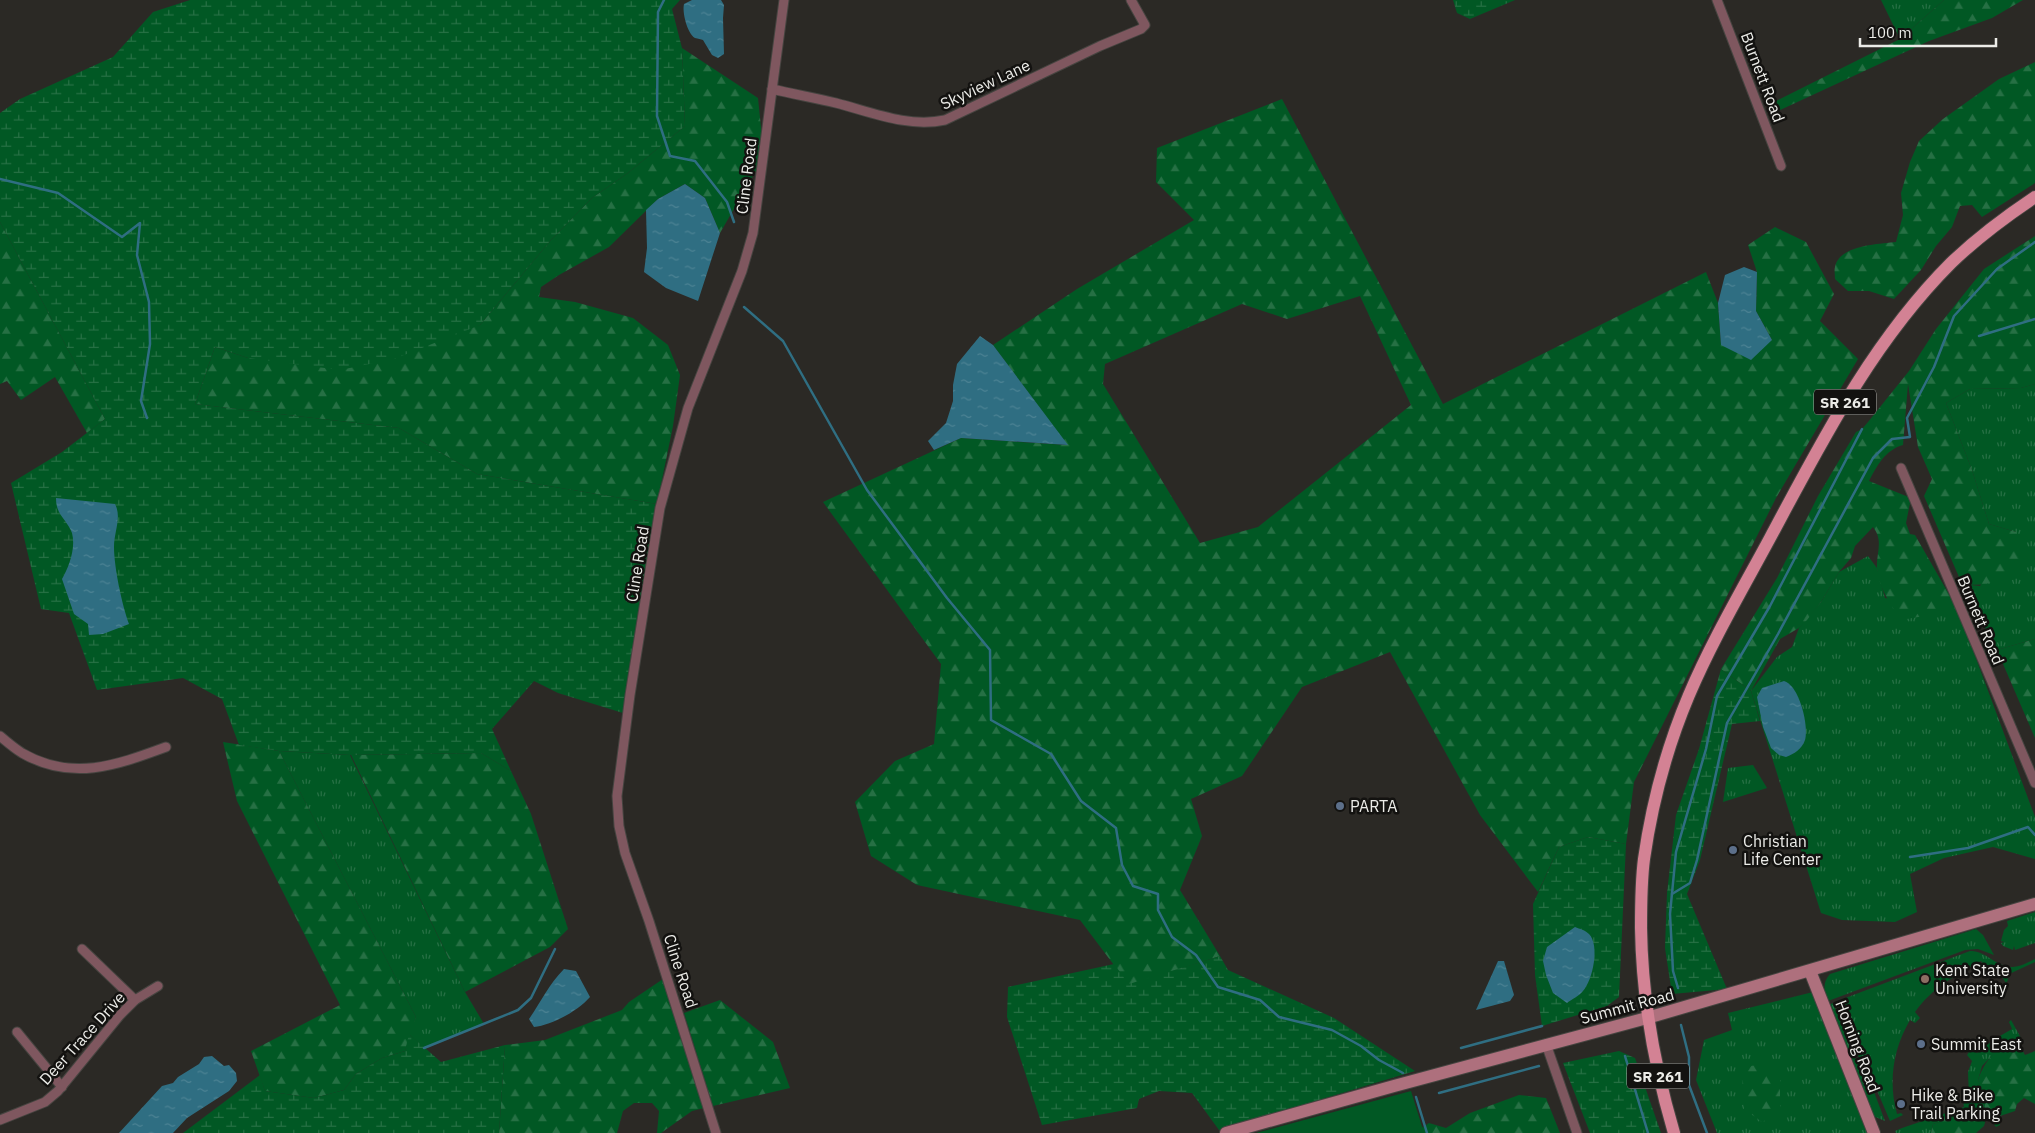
<svg xmlns="http://www.w3.org/2000/svg" width="2035" height="1133" font-family="'IBM Plex Sans',sans-serif">
	<style>
		.grass { fill: url(#grass-tufts) }
		.forest { fill: url(#forest-firs); fill-rule: evenodd }
		.wetland { fill: url(#wetland-marsh) }
		.pitch { fill: #015824 }
		.water { fill: url(#water-ripples) }
		.lines { fill: none; stroke-linecap: round; stroke-linejoin: round }
		.stream { stroke: #2f6e82; stroke-width: 2.5 }
		.street-casing { stroke: #464440; stroke-width: 11 }
		.secondary-casing { stroke: #464440; stroke-width: 14 }
		.primary-casing { stroke: #464440; stroke-width: 14 }
		.street { stroke: #7f575f; stroke-width: 9 }
		.secondary { stroke: #ae707d; stroke-width: 12 }
		.primary { stroke: #d38294; stroke-width: 12 }
		.service-dot { fill: #5c6f8a; stroke: #131210; stroke-width: 2 }
		.education-dot { fill: #8d6e63; stroke: #131210; stroke-width: 2 }
		.labels { text-anchor: middle; dominant-baseline: central; stroke-width: 5; stroke-linejoin: round; paint-order: stroke }
		.shield { fill: #131210; stroke: #ababa7; stroke-width: 1 }
		.shield-label { font-size: 15px; font-weight: bold; fill: #ecece8 }
		.street-label { font-size: 16px; fill: #ecece8; stroke: #131210 }
		.poi-label { font-size: 16px; fill: #ecece8; stroke: #131210; text-anchor: start }
	</style>
	<defs>
		<pattern id="grass-tufts" width="24" height="20" patternUnits="userSpaceOnUse" patternTransform="scale(1.25)"><rect width="24" height="20" fill="#015824"/><path d="M3 7l-1-3M5 7V3M7 7l1-3M15 17l-1-3M17 17v-4M19 17l1-3" fill="none" stroke="#267044"/></pattern>
		<pattern id="forest-firs" width="22" height="20" patternUnits="userSpaceOnUse" patternTransform="scale(1.25)"><rect width="22" height="20" fill="#015824"/><path d="M5 1l3.5 6h-7zM16 11l3.5 6h-7z" fill="#267044"/></pattern>
		<pattern id="wetland-marsh" width="20" height="14" patternUnits="userSpaceOnUse" patternTransform="scale(1.25)"><rect width="20" height="14" fill="#015824"/><path d="M1 5h8M5 5V1M11 12h8M15 12V8" fill="none" stroke="#267044"/></pattern>
		<pattern id="water-ripples" width="26" height="14" patternUnits="userSpaceOnUse" patternTransform="scale(1.25)"><rect width="26" height="14" fill="#2f6e82"/><path d="M2 4q2-2 4 0t4 0M15 11q2-2 4 0t4 0" fill="none" stroke="#4d8394"/></pattern>
	</defs>
	<rect width="100%" height="100%" fill="#2b2925"/>
	<g class="grass">
		<polygon points="1881,0 1944,0 1900,39"/>
		<polygon points="2035,384 2035,639 1997,650 1962,584 1980,586 2016,532 1989,524 1972,470 1946,403 1970,389 2021,388"/>
		<polygon points="1868,556 1877,568 1885,598 1958,610 2035,817 2035,859 1993,847 1944,858 1910,874 1917,912 1895,922 1842,920 1821,913 1751,691 1777,657 1792,647 1799,628 1821,602 1839,572"/>
		<polygon points="279,751 350,755 465,992 484,1024 424,1048 409,1034 416,1017"/>
		<polygon points="1753,765 1767,788 1723,802 1728,768"/>
		<polygon points="2035,912 2035,943 2015,950 2014,946 2013,950 2003,946 2001,943 2004,942 2001,941 2004,930 2008,926 2007,921"/>
		<path d="M1976 929 1983 935 1994 955 1978 949 1965 950 1828 1001C1824 991 1822 983 1830 974Z"/>
		<path d="M1970 951C1985 950 1996 967 2012 967 2020 967 2028 962 2035 959V962L2007 975 2008 980 2006 983 1994 965H1984L1981 961C1956 975 1932 988 1915 1012L1920 1018 1915 1023 1910 1020C1893 1049 1888 1082 1897 1114L1901 1113 1903 1115 1890 1121 1873 1081 1863 1068 1838 1003 1840 1000Z"/>
		<polygon points="1813,992 1867,1133 1717,1133 1696,1080 1704,1040 1732,1030 1728,1013"/>
		<polygon points="1833,1003 1861,1071 1871,1084 1885,1121 1873,1116 1829,1005"/>
		<polygon points="2011,1020 2021,1038 2005,1042 1982,1066 1978,1080 1987,1100 1984,1110 1964,1114 1933,1124 1931,1133 1896,1133 1895,1131 1902,1128 1964,1107 1963,1100 1969,1097 1968,1072 1972,1061 1967,1055 1971,1049 1977,1053 1993,1040 2012,1029 2009,1022"/>
	</g>
	<g class="forest">
		<polygon points="1944,0 2023,0 1992,18 1929,41 1778,111 1774,102 1900,39"/>
		<polygon points="682,48 758,98 764,157 720,233 705,198 685,184 658,199 609,247 559,275 541,287 539,297 575,302 633,318 668,345 680,375 673,426 657,504 477,474 399,428 195,404 215,347 248,358 480,325 551,240 592,198 628,173 685,126"/>
		<path d="M2035 62V183L1982 217 1972 205 1960 206 1952 227 1936 246 1921 270 1894 299 1869 291H1848L1835 279C1835 275 1834 270 1835 267 1839 245 1879 244 1896 242L1903 215 1901 193 1910 162 1919 141 1943 119 1999 79Z"/>
		<path d="M1282 99 1443 404 1706 272 1718 303 1721 345 1772 340 1756 311 1757 272 1748 245 1775 227 1806 242 1834 294 1820 321 1858 359 1776 498 1634 782 1626 844 1588 837 1559 847 1538 892 1480 815 1390 652 1302 687 1242 776 1191 799 1202 836 1180 890 1220 956 1129 985 1080 920 917 885 871 856 855 802 895 761 934 744 941 664 823 502 961 438 1067 445 993 345 1077 289 1194 220 1156 182 1157 148ZM1360 296 1411 405 1258 527 1200 543 1103 384 1105 364 1242 304 1287 319Z"/>
		<polygon points="0,222 105,419 87,433 55,377 21,400 7,381 0,384"/>
		<path d="M2035 236V384L2021 388 1970 389 1946 403 1972 470 1989 524 2016 532 2026 565C2005 581 1988 587 1962 584L1924 496 1932 479 1918 447 1908 384 1903 445C1885 450 1877 466 1869 481L1911 498 1906 523 1910 534 1915 535 1958 610 1901 620C1890 604 1879 588 1877 568 1876 553 1884 541 1873 527L1855 546 1851 558 1839 572 1821 602 1807 620 1799 628 1780 639 1751 691 1721 669 1777 578 1818 496 1856 432 1862 429 1868 422 1909 371 1936 329 1984 269Z"/>
		<polygon points="2035,639 2035,738 1997,650"/>
		<polygon points="223,742 279,751 416,1017 405,1051 382,1058 356,1074 344,1090 314,1098 265,1091 251,1051 340,1005 237,801"/>
		<polygon points="481,753 511,771 531,814 568,929 550,947 465,992 351,755"/>
		<polygon points="663,979 704,1108 692,1111 661,1133 657,1133 659,1111 652,1103 634,1103 623,1111 617,1133 499,1133 505,1045 545,1040 622,1010 629,1002"/>
		<polygon points="720,1000 773,1042 790,1088 713,1106 684,1013"/>
		<path d="M2016 1039 2025 1055 2035 1051V1104L2024 1098 2017 1104 2015 1111 2000 1116V1125L1996 1127 1987 1115 1984 1126 1976 1133H1931L1933 1124 1964 1114 1984 1110 1986 1100 1978 1080C1984 1062 1998 1044 2016 1039Z"/>
		<polygon points="1767,1063 1780,1077 1780,1113 1762,1122 1744,1109 1742,1078 1751,1066"/>
		<polygon points="1519,1095 1546,1098 1560,1133 1418,1133 1417,1131 1429,1123 1446,1128 1470,1113"/>
	</g>
	<g class="wetland">
		<polygon points="190,0 680,0 672,9 682,48 685,126 628,173 592,198 551,240 480,325 394,359 340,370 248,358 215,347 195,404 399,428 477,474 657,504 623,713 558,693 534,681 492,729 511,771 481,753 350,755 279,751 239,745 222,699 183,678 97,690 69,613 41,609 11,483 62,452 105,419 0,222 0,113 20,99 113,57 153,12"/>
		<polygon points="1453,0 1515,0 1470,19 1457,13"/>
		<polygon points="1721,669 1751,691 1760,721 1732,724 1700,860 1687,894 1727,989 1672,994 1665,948 1667,893 1676,815 1699,749"/>
		<polygon points="1588,837 1626,844 1619,997 1607,1006 1542,1026 1535,975 1533,904 1559,847"/>
		<polygon points="1220,956 1228,970 1334,1018 1415,1071 1219,1130 1192,1093 1159,1091 1139,1099 1137,1108 1042,1125 1007,1017 1008,987 1114,964 1129,984"/>
		<polygon points="409,1034 441,1062 505,1045 499,1133 183,1133 260,1075 265,1091 314,1098 344,1090 356,1074 382,1058 405,1051"/>
		<polygon points="1619,1051 1635,1058 1661,1133 1590,1133 1563,1063"/>
	</g>
	<polygon class="pitch" points="1411,1091 1424,1133 1256,1133"/>
	<g class="water">
		<path d="M692 0H721L724 5 723 18 724 54 718 58 712 55 703 40C701 39 698 39 695 38 687 33 682 12 684 4Z"/>
		<polygon points="685,184 705,198 720,233 698,301 666,288 644,272 647,248 646,210 658,199"/>
		<polygon points="1744,267 1757,272 1756,311 1772,340 1751,360 1721,345 1718,303 1725,275"/>
		<polygon points="980,336 993,345 1068,445 961,438 934,450 928,441 946,423 953,401 953,385 957,364"/>
		<path d="M56 498 115 504C122 517 114 532 114 547 114 567 122 605 129 624L103 634 89 635 88 624 74 614 62 579C69 567 76 548 72 533 67 519 56 516 56 498Z"/>
		<path d="M1784 681C1799 685 1809 725 1805 740 1802 749 1794 754 1786 757L1779 755 1771 748 1763 727 1757 697 1762 688Z"/>
		<path d="M1575 927C1580 929 1585 930 1589 934 1600 945 1593 980 1583 991 1579 996 1572 999 1567 1003L1553 993 1546 975 1543 961 1547 947Z"/>
		<polygon points="1498,961 1504,961 1514,995 1510,1001 1476,1010"/>
		<path d="M564 969 576 971 590 997C578 1011 552 1025 534 1027L529 1019C541 1002 549 984 564 969Z"/>
		<polygon points="212,1056 224,1066 229,1065 236,1073 237,1081 229,1091 187,1118 173,1133 119,1133 162,1086 173,1083 178,1077 199,1064 204,1057"/>
	</g>
	<g class="lines">
		<g class="stream">
			<polyline points="664,0 658,12 657,116 670,156 695,161 727,202 734,222"/>
			<polyline points="0,179 58,193 122,237 140,223 137,255 149,302 150,344 141,401 147,418"/>
			<polyline points="744,307 783,341 867,490 947,598 990,650 991,720 1051,754 1081,801 1116,828 1122,865 1133,886 1158,894 1158,910 1172,937 1196,955 1218,987 1260,1000 1279,1017 1332,1030 1361,1046 1379,1060 1403,1073"/>
			<polyline points="1979,336 2035,319"/>
			<polyline points="1910,857 1968,848 2028,827 2035,835"/>
			<polyline points="1672,894 1690,883 1697,860 1727,723 1778,634 1873,458 1892,439 1910,437 1907,418 1934,367 1954,316 1997,269 2035,242"/>
			<polyline points="1678,988 1673,971 1670,914 1676,852 1706,749 1717,696 1770,606 1862,429"/>
			<polyline points="1681,1025 1689,1057 1689,1085 1707,1133"/>
			<polyline points="424,1048 518,1010 531,998 555,949"/>
			<polyline points="1461,1048 1542,1026"/>
			<polyline points="1625,1056 1648,1133"/>
			<polyline points="1439,1093 1539,1066"/>
			<polyline points="1416,1097 1427,1133"/>
		</g>
		<defs>
			<g id="street">
				<polyline points="1717,0 1781,166"/>
				<path d="M772 89C793 94 815 98 836 103 871 112 908 128 945 120L1100 46 1141 29 1145 25 1131 0"/>
				<polyline points="1901,468 2035,783"/>
				<path d="M0 736C7 742 14 748 22 753 72 782 117 765 166 747"/>
				<polyline points="82,949 135,1000"/>
				<polyline points="17,1032 62,1087"/>
				<polyline points="1546,1044 1577,1133"/>
				<polyline points="0,1120 45,1102 58,1091 120,1015 135,1000 158,986"/>
				<polyline points="716,1133 649,921 625,853 619,826 617,796 630,695 660,508 688,408 742,271 753,233 784,0"/>
			</g>
			<g id="secondary">
				<polyline points="1810,971 1874,1133"/>
				<polyline points="1226,1133 1394,1086 1647,1018 2035,904"/>
			</g>
			<path id="primary" d="M1674 1133C1654 1065 1642 999 1641 928 1641 905 1641 882 1644 859 1652 803 1667 747 1689 695 1712 641 1742 590 1770 538 1822 441 1872 342 1951 263 1977 238 2005 217 2035 197"/>
		</defs>
		<use href="#street" class="street-casing"/>
		<use href="#secondary" class="secondary-casing"/>
		<use href="#primary" class="primary-casing"/>
		<use href="#street" class="street"/>
		<use href="#secondary" class="secondary"/>
		<use href="#primary" class="primary"/>
	</g>
	<g class="service-dot">
		<circle cx="1340" cy="806" r="5"/>
		<circle cx="1733" cy="850" r="5"/>
		<circle cx="1921" cy="1044" r="5"/>
		<circle cx="1901" cy="1104" r="5"/>
	</g>
	<circle class="education-dot" cx="1925" cy="979" r="5"/>
	<g class="labels">
		<g class="shield">
			<rect x="1814" y="389.5" width="62" height="25" rx="4"/>
			<rect x="1627" y="1063.5" width="62" height="25" rx="4"/>
		</g>
		<g class="shield-label">
			<text x="1845" y="402">SR 261</text>
			<text x="1658" y="1076">SR 261</text>
		</g>
		<g class="street-label">
			<text transform="translate(1763 77) rotate(69)">Burnett Road</text>
			<text transform="translate(985 84) rotate(-25)">Skyview Lane</text>
			<text transform="translate(746 176) rotate(-83)">Cline Road</text>
			<text transform="translate(637 564) rotate(-81)">Cline Road</text>
			<text transform="translate(1981 620) rotate(67)">Burnett Road</text>
			<text transform="translate(681 971) rotate(72)">Cline Road</text>
			<text transform="translate(1627 1006) rotate(-15)">Summit Road</text>
			<text transform="translate(82 1038) rotate(-48)">Deer Trace Drive</text>
			<text transform="translate(1858 1046) rotate(69)">Horning Road</text>
		</g>
		<g class="poi-label">
			<text x="1350" y="806">PARTA</text>
			<text x="1743" y="841">Christian<tspan x="1743" dy="18">Life Center</tspan></text>
			<text x="1935" y="970">Kent State<tspan x="1935" dy="18">University</tspan></text>
			<text x="1931" y="1044">Summit East</text>
			<text x="1911" y="1095">Hike &amp; Bike<tspan x="1911" dy="18">Trail Parking</tspan></text>
		</g>
	</g>
	<path d="M1860 38v8h136v-8" fill="none" stroke="#ecece8" stroke-width="2.5"/>
	<text x="1868" y="38" font-size="15" fill="#ecece8" stroke="#131210" stroke-width="4" paint-order="stroke">100 m</text>
</svg>
